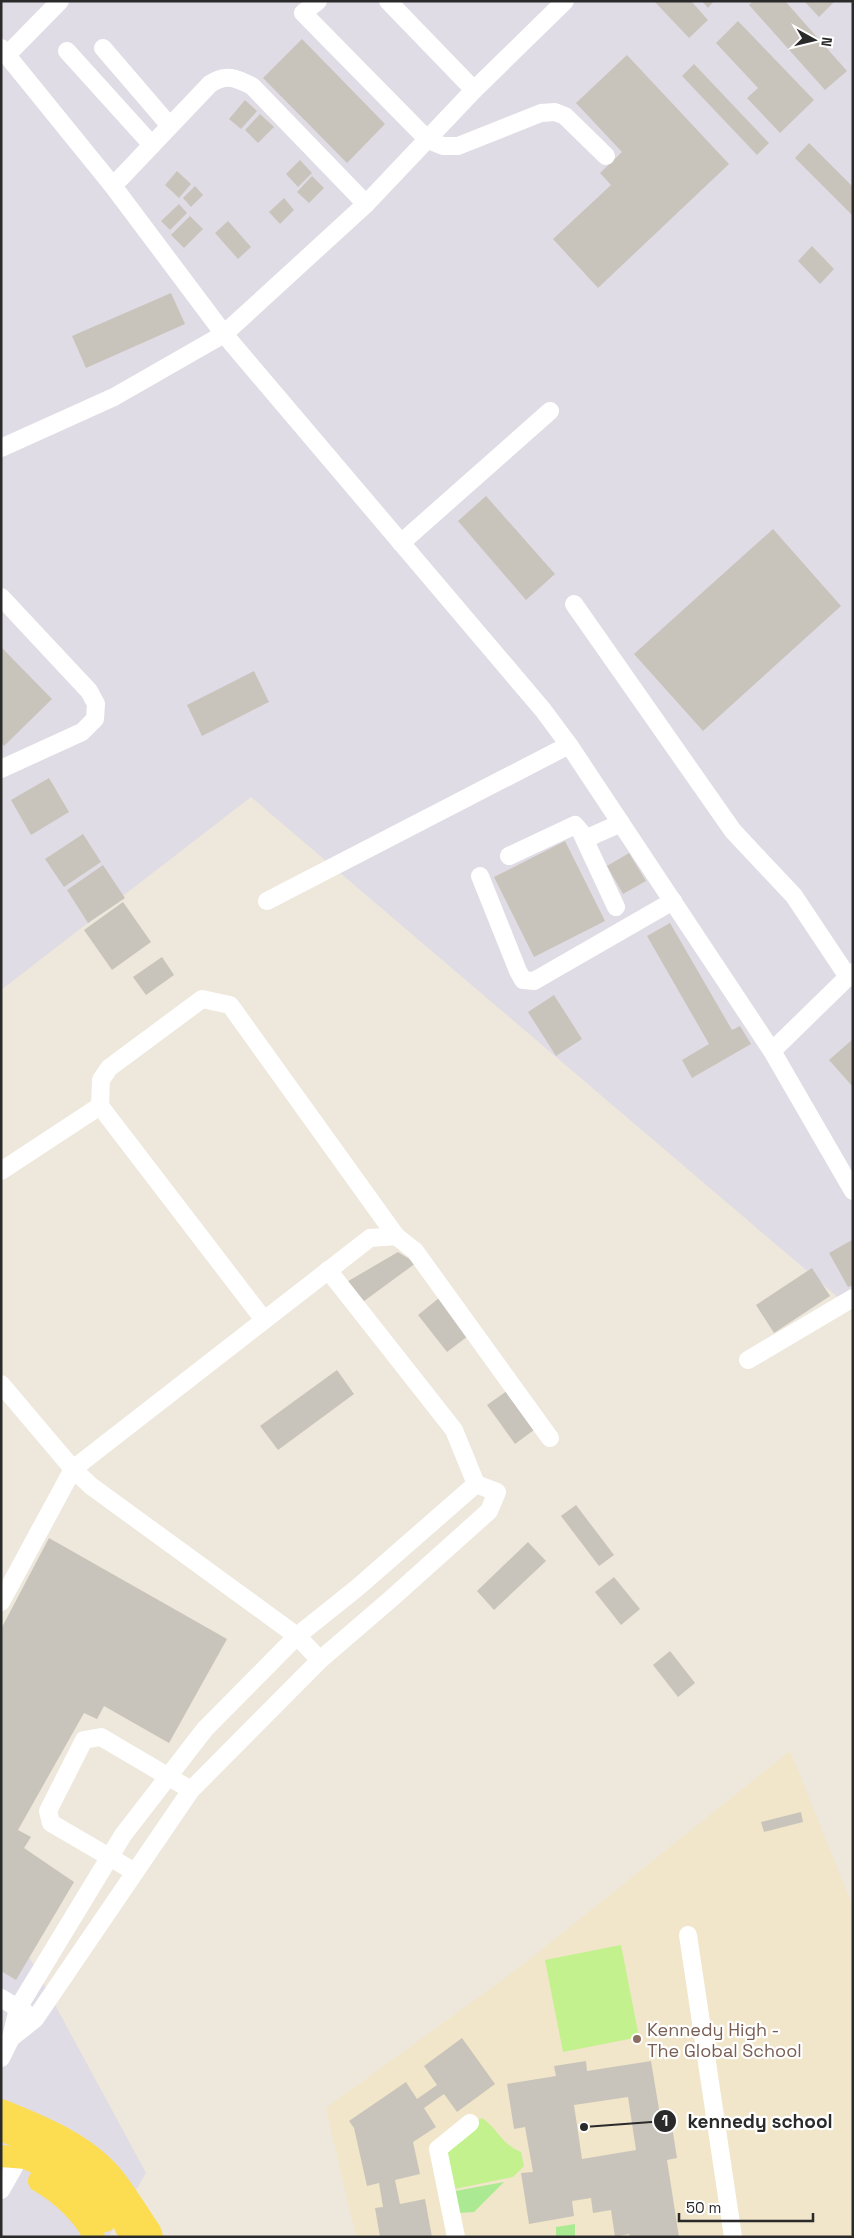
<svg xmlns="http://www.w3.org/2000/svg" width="854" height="2238" font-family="'Space Grotesk',sans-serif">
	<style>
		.industrial { fill: #dfdce5 }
		.education { fill: #f1e6c9 }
		.green { fill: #ace993 }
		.pitch { fill: #c2f18e }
		.building { fill: #c9c4bb; fill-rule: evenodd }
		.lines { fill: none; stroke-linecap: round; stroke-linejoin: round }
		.minor { stroke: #fff; stroke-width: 18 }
		.major { stroke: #fcdd51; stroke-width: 22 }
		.education-dot { fill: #8d6e63; stroke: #fff; stroke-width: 2 }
		.labels { text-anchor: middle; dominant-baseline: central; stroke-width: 4.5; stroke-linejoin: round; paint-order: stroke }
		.education-label { font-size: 18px; fill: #785e54; stroke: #fff; text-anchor: start }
		.leader { fill: none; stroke: #2a2a2a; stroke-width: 2 }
		.callout-dot { fill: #2a2a2a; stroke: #fff; stroke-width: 2 }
		.mark-label { font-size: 15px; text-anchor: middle; font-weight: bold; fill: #fff }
		.callout-label { font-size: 19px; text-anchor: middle; font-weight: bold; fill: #2a2a2a; stroke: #fff; stroke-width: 4.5; stroke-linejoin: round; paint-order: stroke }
	</style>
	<rect width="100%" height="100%" fill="#eee7db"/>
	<g class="industrial">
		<polygon points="1,1 853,1 853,1310 251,797 1,990"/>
		<polygon points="1,1905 146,2173 108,2237 1,2237"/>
	</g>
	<polygon class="education" points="790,1751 853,1907 853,2237 356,2237 326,2108 516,1970"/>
	<g class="green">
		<polygon points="504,2182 474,2212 458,2213 450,2192"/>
		<polygon points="575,2224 575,2237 556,2237 556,2227"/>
	</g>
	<g class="pitch">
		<polygon points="621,1945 639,2037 563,2052 545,1960"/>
		<path d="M482 2118C499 2130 501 2144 521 2152L524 2166 513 2177 450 2190 443 2152 476 2121Z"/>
	</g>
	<g class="building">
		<polygon points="654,1 691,1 708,20 689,38"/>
		<polygon points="702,1 714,1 708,8"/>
		<polygon points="753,1 785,1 847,71 825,90 749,5"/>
		<polygon points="804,1 835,1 819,17"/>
		<polygon points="738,21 814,100 780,133 747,98 758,88 716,43"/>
		<polygon points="302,39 385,124 347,163 263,78"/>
		<polygon points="627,55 729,164 598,288 553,239 611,185 600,173 622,152 576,103"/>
		<polygon points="694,64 769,143 757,155 682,76"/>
		<polygon points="245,100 257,111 241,129 229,119"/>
		<polygon points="260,114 274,127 258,143 245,130"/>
		<polygon points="809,143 853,187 853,216 795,158"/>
		<polygon points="300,160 312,173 298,187 286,174"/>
		<polygon points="177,171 191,184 179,198 165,185"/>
		<polygon points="312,176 324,188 309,203 297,192"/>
		<polygon points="195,186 203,195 191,207 183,198"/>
		<polygon points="284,198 294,210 280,224 269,212"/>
		<polygon points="179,204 187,213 170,230 161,221"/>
		<polygon points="190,216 203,229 184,248 171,235"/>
		<polygon points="228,221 251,247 238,259 215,233"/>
		<polygon points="812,246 834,269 820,284 798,261"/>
		<polygon points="171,293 185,324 86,368 72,336"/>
		<polygon points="486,496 555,574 526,600 458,521"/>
		<polygon points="773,529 841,606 703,731 634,654"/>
		<polygon points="1,647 52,699 4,746 1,742"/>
		<polygon points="254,671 269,702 202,736 187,705"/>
		<polygon points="49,778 69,812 31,835 11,800"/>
		<polygon points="83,834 101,862 64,887 45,859"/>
		<polygon points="565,841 605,921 534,957 494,877"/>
		<polygon points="629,853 646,881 623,894 607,866"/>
		<polygon points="103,865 125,898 88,923 67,890"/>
		<polygon points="123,902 151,942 112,970 84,930"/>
		<polygon points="670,923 732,1030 740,1026 751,1044 692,1078 682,1060 709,1044 647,936"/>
		<polygon points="162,957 174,975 146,995 133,977"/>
		<polygon points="554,995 582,1039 556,1056 528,1012"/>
		<polygon points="853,1039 853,1087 829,1060"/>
		<polygon points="852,1240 853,1285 848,1287 829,1253"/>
		<polygon points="398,1252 416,1263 360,1304 345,1283"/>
		<polygon points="812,1268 830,1296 774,1333 756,1305"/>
		<polygon points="439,1298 468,1336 447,1352 418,1315"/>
		<polygon points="337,1370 354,1394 278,1450 260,1426"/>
		<polygon points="511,1388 538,1427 515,1444 487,1405"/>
		<polygon points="576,1505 614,1555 599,1566 561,1516"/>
		<polygon points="49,1538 227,1639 169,1743 104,1706 97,1719 84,1713 18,1830 31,1837 24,1848 74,1882 16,1980 1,1971 1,1629"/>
		<polygon points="528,1542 546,1561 494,1610 477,1591"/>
		<polygon points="614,1577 640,1609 621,1625 595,1592"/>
		<polygon points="670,1651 695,1683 678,1697 653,1665"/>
		<polygon points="801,1812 803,1822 764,1832 761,1822"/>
		<polygon points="462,2038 495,2084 457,2112 444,2094 424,2108 436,2127 413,2142 420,2174 395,2180 400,2204 425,2199 432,2237 380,2237 375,2208 383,2207 379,2183 367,2186 354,2128 349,2121 406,2082 417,2099 437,2085 424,2066"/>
		<path d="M586 2061 587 2071 651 2061 661 2121 671 2120 677 2158 667 2160 679 2237H630L629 2234 615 2237 611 2210 593 2213 591 2198 572 2201 574 2216 529 2224 521 2173 533 2172 525 2127 514 2129 507 2084 556 2076 554 2066ZM628 2097 636 2150 582 2159 574 2105Z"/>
	</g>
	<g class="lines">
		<g class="minor">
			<polyline points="318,1 303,13 428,140 443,146 458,146 541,113 555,112 565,116 606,156"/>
			<polyline points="388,1 474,90"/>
			<polyline points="1,48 113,186 224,334 543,710 569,745 772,1051 853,1191"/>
			<polyline points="103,48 170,126"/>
			<polyline points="67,51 152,145"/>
			<polyline points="7,55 60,1"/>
			<path d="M113 186 210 84C226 73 236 78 252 86L366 204"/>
			<polyline points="1,448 114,397 224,334 366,204 474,90 565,1"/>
			<polyline points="401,543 550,411"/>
			<polyline points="1,597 89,691 96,704 95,719 82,732 1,769"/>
			<polyline points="574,604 733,831 794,896 848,977"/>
			<polyline points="585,839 621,823"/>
			<polyline points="509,856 575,825 581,832 616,907"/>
			<polyline points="480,876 518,971 523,980 534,981 673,901"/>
			<polyline points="267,901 569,745"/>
			<polyline points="772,1051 853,972"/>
			<polyline points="100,1106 101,1080 109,1068 202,999 230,1005 396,1236"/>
			<polyline points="1,1171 100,1106 264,1320"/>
			<polyline points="748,1360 853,1298"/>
			<polyline points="1,1384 73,1469 91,1486 297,1636 320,1660"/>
			<polyline points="1,1602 73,1469 370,1238 396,1236 415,1251 550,1438"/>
			<polyline points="135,1872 51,1823 48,1811 84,1740 101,1737 191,1790"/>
			<polyline points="688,1935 733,2237"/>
			<polyline points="1,1998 26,2013"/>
			<polyline points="11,2038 35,2019 191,1790 320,1660 392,1598 489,1511 497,1492 476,1484 454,1430 328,1270"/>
			<polyline points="1,2058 11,2038 18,2008 123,1835 205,1729 297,1636 357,1588 476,1484"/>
			<polyline points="1,2190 14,2167"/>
			<polyline points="456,2237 438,2149 470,2123"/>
		</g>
		<g class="major">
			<path d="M1 2110C40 2126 85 2143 113 2177 126 2194 138 2213 150 2231L152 2237"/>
			<path d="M1 2130C20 2138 40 2145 58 2155 86 2171 119 2207 130 2237"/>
			<polyline points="1,2156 26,2158 51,2170 100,2211 105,2221"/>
			<path d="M39 2181C60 2193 85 2215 94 2237"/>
		</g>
	</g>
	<circle class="education-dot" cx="637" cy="2039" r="5"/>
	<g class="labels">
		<g class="education-label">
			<text x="647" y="2029">Kennedy High -<tspan x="647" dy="21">The Global School</tspan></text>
		</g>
	</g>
	<path class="leader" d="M584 2127L665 2121"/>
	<g class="callout-dot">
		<circle cx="584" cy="2127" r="5"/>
		<circle cx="665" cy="2121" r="12"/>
	</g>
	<g class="mark-label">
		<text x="665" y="2126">1</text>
	</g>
	<g class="callout-label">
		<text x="760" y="2128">kennedy school</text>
	</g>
	<rect width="854" height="2238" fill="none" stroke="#2a2a2a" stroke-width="5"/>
	<g transform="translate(814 40) rotate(98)" stroke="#ffffff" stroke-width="4" paint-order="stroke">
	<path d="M0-4L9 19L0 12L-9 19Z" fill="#2a2a2a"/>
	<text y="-8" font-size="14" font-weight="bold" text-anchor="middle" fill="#2a2a2a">N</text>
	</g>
	<path d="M679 2213v8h134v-8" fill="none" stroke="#2a2a2a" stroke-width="2.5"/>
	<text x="686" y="2213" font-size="15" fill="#2a2a2a" stroke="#ffffff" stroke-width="4" paint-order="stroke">50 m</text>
</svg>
